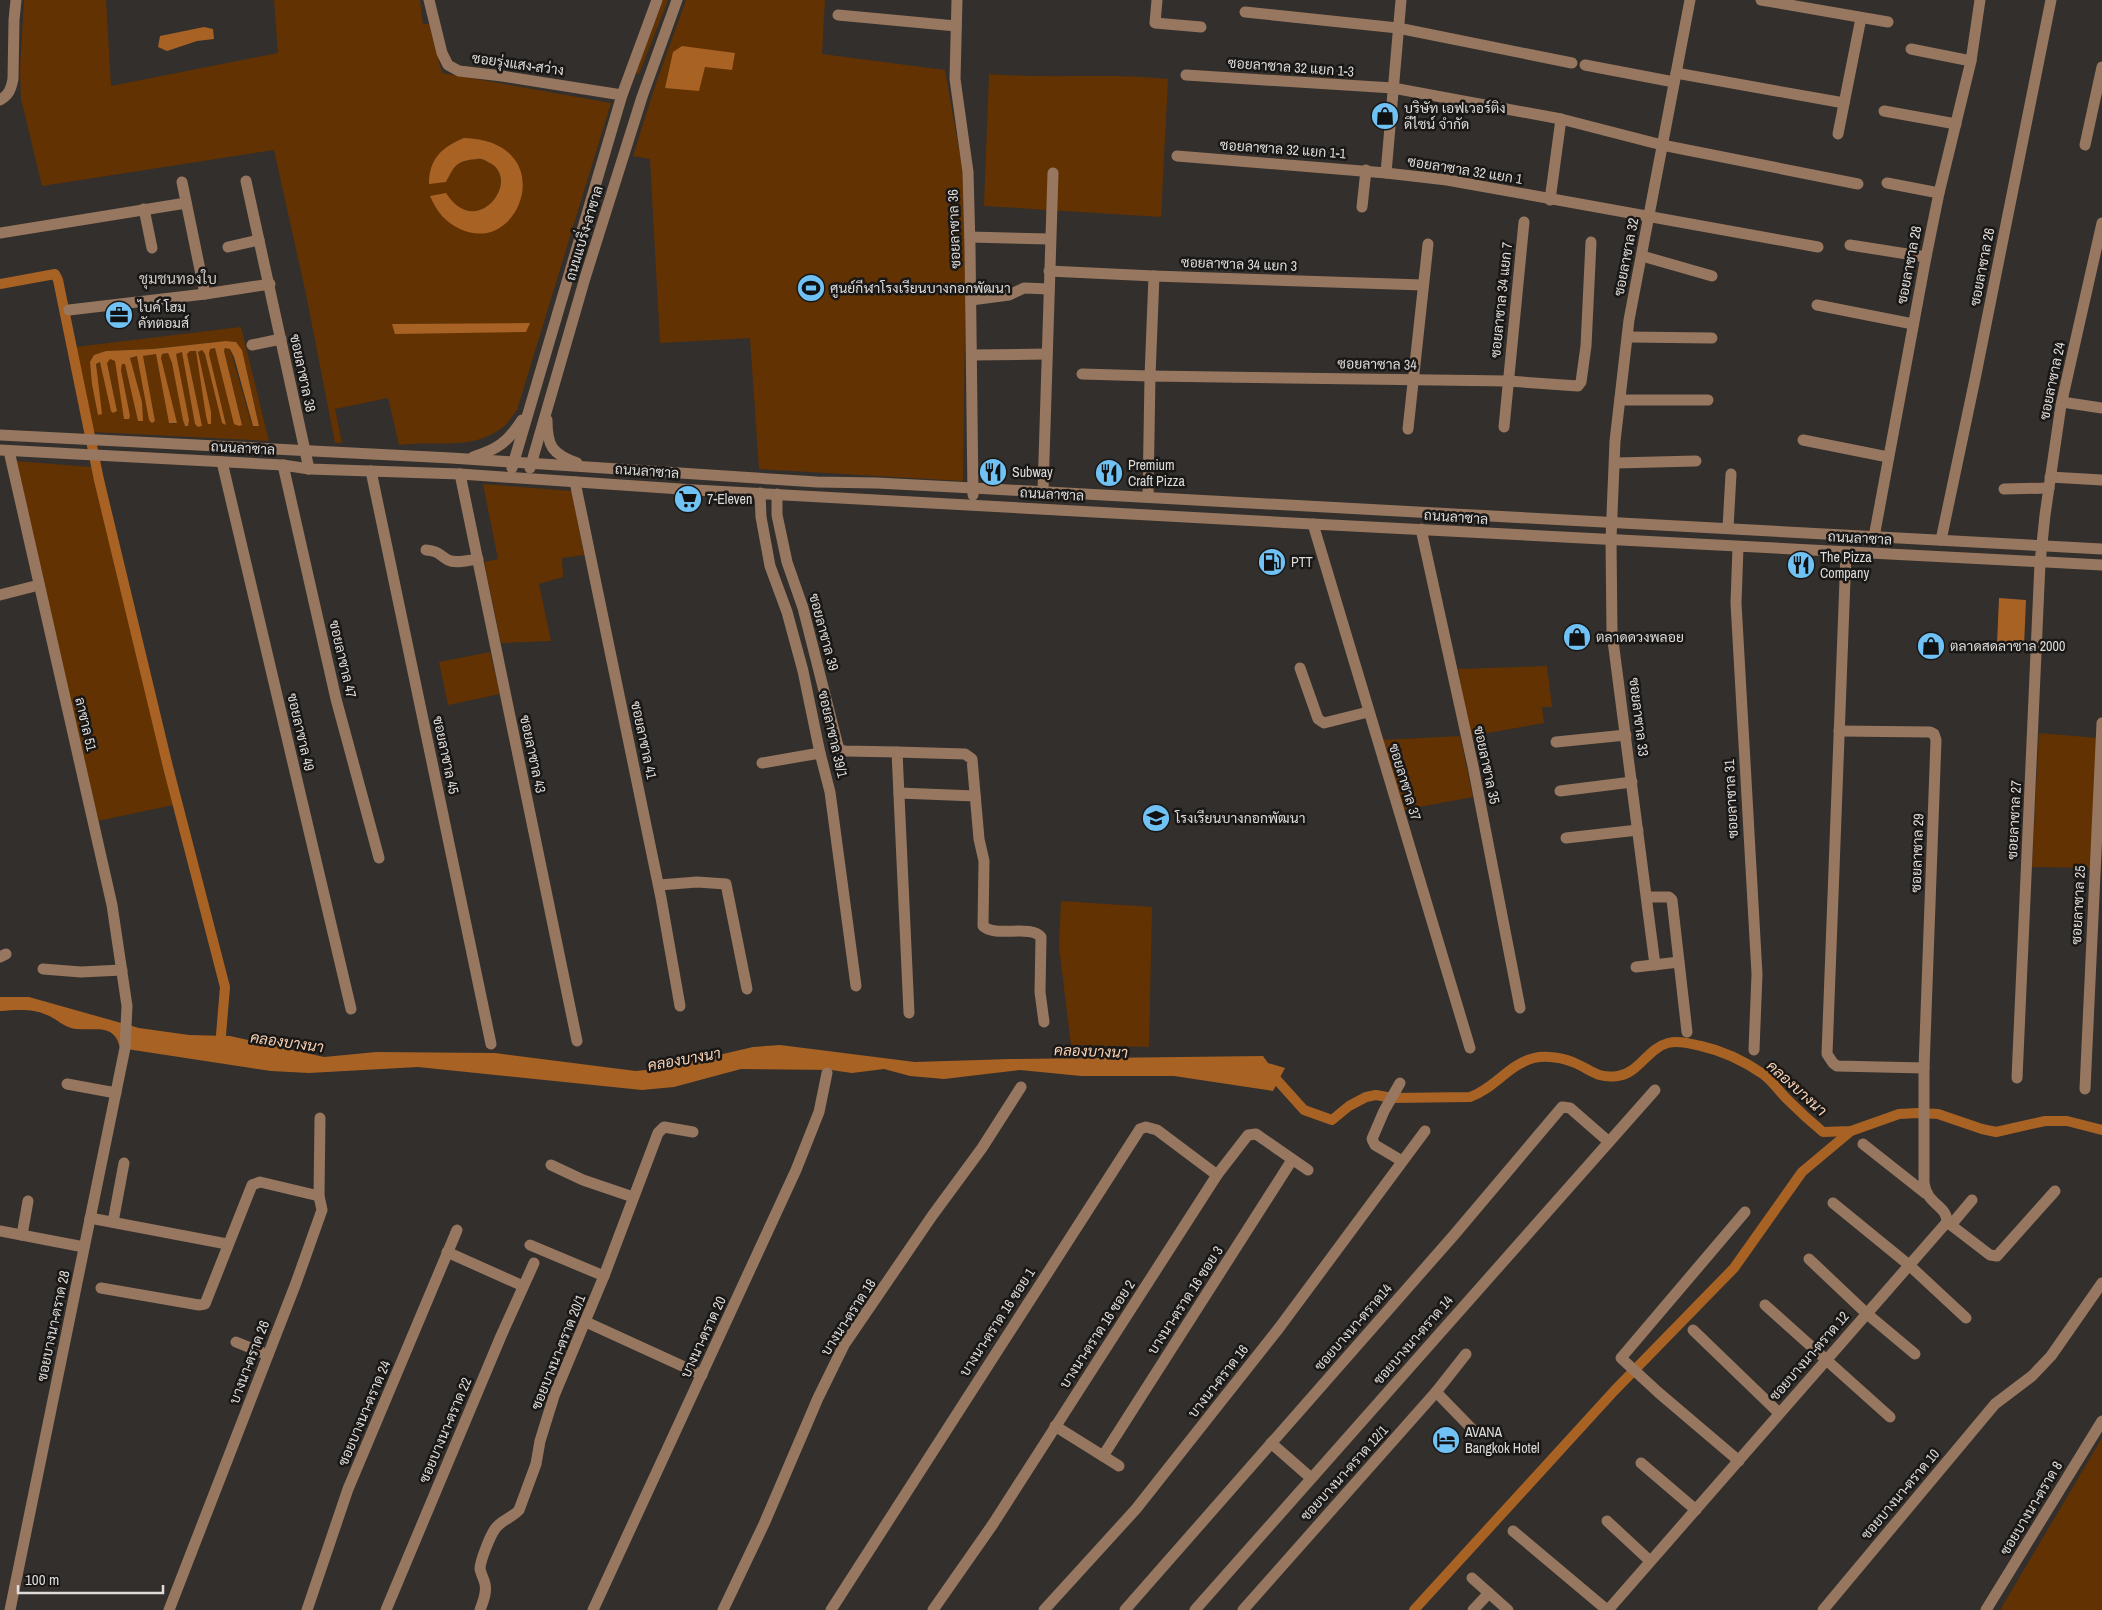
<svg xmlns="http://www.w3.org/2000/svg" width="2102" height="1610" font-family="'Archivo Narrow',Sarabun,sans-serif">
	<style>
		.green { fill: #623202; fill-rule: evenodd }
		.water { fill: #a86224 }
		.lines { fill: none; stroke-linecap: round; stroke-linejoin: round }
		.canal { stroke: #a86224; stroke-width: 10 }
		.minor { stroke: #97775f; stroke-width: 11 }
		.labels { text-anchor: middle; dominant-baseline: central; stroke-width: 5; stroke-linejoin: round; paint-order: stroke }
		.street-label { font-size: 14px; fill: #dedcda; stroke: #191816 }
		.poi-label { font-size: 14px; fill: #dedcda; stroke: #191816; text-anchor: start }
		.neighbourhood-label { font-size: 15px; fill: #cdc8c5; stroke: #191816 }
		.water-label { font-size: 15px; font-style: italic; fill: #f9d2b5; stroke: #191816 }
	</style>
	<rect width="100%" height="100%" fill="#332f2c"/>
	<g class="green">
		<path d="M24 0H106L111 86 278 53 274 0H420L423 24H429L442 73 611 103 517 410C512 416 508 424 502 428 472 451 434 440 399 445L388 398 335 409 342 443H335L306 294 274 150 42 186 21 99 20 69ZM464 138 524 182 471 234 446 193C477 242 524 178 488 162 484 160 482 158 477 159 456 161 455 165 445 182Z"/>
		<polygon points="663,0 668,0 639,74 636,73"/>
		<polygon points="686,0 825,0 822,54 945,70 963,172 966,237 963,481 759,469 750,338 660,343 650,159 633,156 653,92"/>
		<path d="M989 74C1049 79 1109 73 1168 79L1161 217 984 206Z"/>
		<path d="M241 327 269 441 93 432 75 347ZM226 341 236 342 242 350 259 425 253 426 251 422 230 349 225 348 224 351 242 424 239 426 215 348 210 349 209 354 221 411 226 421 222 423 205 354 202 350 198 352 211 412 196 351H190L187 354 202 426 198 427 195 424 183 352 175 354 189 420 185 426 172 363 168 353 162 354 161 358 176 423 174 424 169 422 156 354 143 356 155 421 149 420 138 356 130 358 142 402 140 423 138 421 125 364H122L121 370 130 416 128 419 115 361 110 358 107 363 117 411 100 362 96 364 97 372 94 355 106 351 153 349Z"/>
		<polygon points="15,461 92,467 174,805 97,821"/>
		<polygon points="483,484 572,491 584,555 562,558 563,577 539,584 551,641 501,643 484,562 498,559"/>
		<polygon points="490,652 500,694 448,705 439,662"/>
		<polygon points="1547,666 1552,707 1542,707 1544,723 1470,736 1458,669"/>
		<polygon points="2039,733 2097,738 2090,868 2032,867"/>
		<polygon points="1460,736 1473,797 1403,810 1382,740"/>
		<polygon points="1061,901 1152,907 1149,1047 1071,1045 1059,947"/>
		<polygon points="2102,1438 2102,1610 2000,1610"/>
	</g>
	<g class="water">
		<polygon points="204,27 213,29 214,39 197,41 167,51 158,47 160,36"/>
		<polygon points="682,46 735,53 732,70 705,67 699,91 665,88 673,52"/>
		<path d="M464 138C562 141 521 258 460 229 444 221 437 212 430 196L446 193C477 242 524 178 488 162 484 160 482 158 477 159 456 161 455 165 446 182L429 184C429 159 442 147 464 138Z"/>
		<polygon points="530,323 526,332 395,334 392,324"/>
		<polygon points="226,341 236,342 242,350 259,426 253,426 234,357 230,349 225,348 224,351 242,425 239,426 234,424 215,348 210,349 209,354 226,425 222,423 205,354 202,350 198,352 211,412 211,424 208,424 206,416 196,351 190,351 187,354 202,426 198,427 195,424 182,352 176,354 189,420 188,426 185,426 183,420 172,363 168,353 162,354 161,358 177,423 169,423 156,354 143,356 155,421 152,423 149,420 137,356 130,358 142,402 143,421 138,421 125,364 122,364 121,370 130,416 129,419 124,419 115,361 110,359 107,363 117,411 113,413 111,411 100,362 96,364 102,414 98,415 92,384 90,362 94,355 106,351 153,349"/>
		<polygon points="1999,598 2026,600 2024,646 1997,645"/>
		<path d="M0 997H29L139 1028 189 1035 230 1036 324 1057 376 1052 495 1053 636 1071 663 1068 753 1047 780 1045 915 1062 1010 1059 1263 1056 1268 1063 1285 1068 1273 1091 1174 1076H1081L1020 1070 944 1079 910 1076 884 1069 852 1073 831 1070 741 1069 674 1087 642 1090 418 1067 309 1073 271 1071 120 1048C114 1020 91 1033 71 1028 63 1026 55 1018 47 1015 32 1008 16 1010 0 1011Z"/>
	</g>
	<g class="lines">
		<g class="canal">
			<polyline points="0,284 55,274 58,280 99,480 168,767 225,987 220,1047"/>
			<path d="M1266 1077 1277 1080 1304 1110 1332 1120 1349 1106 1366 1097 1376 1095 1392 1098 1470 1097C1494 1089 1509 1064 1534 1058 1546 1055 1564 1058 1575 1063 1592 1070 1597 1079 1618 1076 1639 1073 1648 1048 1668 1043 1679 1040 1690 1044 1701 1046 1724 1051 1744 1061 1763 1074 1773 1081 1780 1093 1789 1101 1800 1112 1811 1122 1823 1132L1851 1131 1899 1114 1917 1113 1938 1114 1982 1129 1996 1132 2045 1121H2067L2102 1130"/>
			<polyline points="1414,1610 1614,1391 1734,1268 1802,1172 1851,1131"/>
		</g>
		<g class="minor">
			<polyline points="429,0 442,53 448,65 459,71 502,76 622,95"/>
			<polyline points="957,0 955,79 968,172 970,247 973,495"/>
			<polyline points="1157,0 1155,23 1201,27"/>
			<polyline points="1401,0 1386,173 1447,180 1818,247"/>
			<polyline points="1761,0 1888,22"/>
			<polyline points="1245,12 1398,28 1572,63"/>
			<polyline points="838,15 956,26"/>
			<polyline points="1911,49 1971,61"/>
			<polyline points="1585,65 1674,82"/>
			<polyline points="1676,73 1844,103"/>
			<polyline points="1186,75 1393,88 1561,119 1662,145 1858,184"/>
			<path d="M0 100C9 95 11 89 13 79L14 20 16 0"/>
			<polyline points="1884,111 1956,124"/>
			<polyline points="1838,134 1861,18"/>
			<polyline points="2085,145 2102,67"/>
			<polyline points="1177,156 1386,173"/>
			<polyline points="246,181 309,469"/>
			<polyline points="182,182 205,294"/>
			<polyline points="1887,183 1939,193"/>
			<polyline points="1550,200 1561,119"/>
			<polyline points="1362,207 1366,170"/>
			<polyline points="144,209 152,248"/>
			<polyline points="0,233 186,203"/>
			<polyline points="970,237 1050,239"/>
			<polyline points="1850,245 1926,257"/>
			<polyline points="228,247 259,240"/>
			<polyline points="1642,256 1712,276"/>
			<polyline points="1049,271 1154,276"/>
			<polyline points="971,300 1009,295 1024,288 1049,289"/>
			<polyline points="1817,305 1913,324"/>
			<polyline points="69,310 205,294 270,284"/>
			<polyline points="1628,337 1712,338"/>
			<polyline points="252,345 281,339"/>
			<polyline points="972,355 1047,354"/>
			<polyline points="1082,374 1150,376 1154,276 1423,285"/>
			<polyline points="1620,400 1708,400"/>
			<polyline points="2062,402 2102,408"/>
			<path d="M547 420C547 446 552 454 577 463"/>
			<polyline points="1504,427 1524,222"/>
			<polyline points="1408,429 1428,244"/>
			<polyline points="0,435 451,458 817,482 877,483 973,488 2102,549"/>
			<polyline points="1803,440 1888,457"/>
			<polyline points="0,450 283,465 309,469 460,474 695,490 1293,523 2102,565"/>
			<polyline points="9,451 112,905 127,1006 125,1048 10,1610"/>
			<path d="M473 457C498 449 508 442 522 420"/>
			<polyline points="222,462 351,1009"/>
			<polyline points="1615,463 1696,461"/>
			<polyline points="283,465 336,699 379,858"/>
			<polyline points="512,468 622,95 657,0"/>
			<polyline points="530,468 585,278 642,97 677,0"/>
			<polyline points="371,471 491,1044"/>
			<polyline points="460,474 577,1041"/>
			<polyline points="2050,477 2102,480"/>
			<polyline points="575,482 661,898 680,1006"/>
			<polyline points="2004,489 2049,488"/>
			<polyline points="1043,491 1053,173"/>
			<polyline points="760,493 761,517 770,566 787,612 803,671 820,753 830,792 856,986"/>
			<polyline points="777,494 777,515 787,562 803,608 838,746 840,750 845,751 897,752 909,1013"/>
			<polyline points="1148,497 1150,376 1508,381 1578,386 1581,382 1586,346 1591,242"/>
			<polyline points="1313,524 1470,1048"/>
			<polyline points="1728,528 1731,474"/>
			<polyline points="1421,529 1473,766 1520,1008"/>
			<polyline points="1874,537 1926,257 1939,193 1971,61 1980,0"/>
			<polyline points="1941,540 1975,379 2051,0"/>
			<polyline points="1738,547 1736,603 1757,974 1754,1050"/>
			<path d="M426 550C439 551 439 555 448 560 456 564 469 560 478 559"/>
			<polyline points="1846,553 1827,1054 1833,1063 1837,1066 1924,1068"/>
			<polyline points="0,595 39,585"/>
			<polyline points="1300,668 1318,719 1324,723 1368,712"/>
			<polyline points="1556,742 1626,735"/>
			<path d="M897 752 965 754 972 759 979 839 984 861 983 926C996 938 1030 924 1041 937L1040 992 1044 1022"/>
			<polyline points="762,763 820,753"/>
			<polyline points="1560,791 1632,782"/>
			<polyline points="899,793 975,796"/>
			<polyline points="1566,838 1638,830"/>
			<polyline points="659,885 697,882 726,884 747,989"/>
			<polyline points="1647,897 1669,897 1672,900 1687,1032"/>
			<polyline points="0,957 6,954"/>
			<polyline points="1655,965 1612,633 1611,539 1615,441 1629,320 1690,0"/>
			<polyline points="1636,967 1679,962"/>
			<polyline points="43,969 81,972 122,970"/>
			<polyline points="2017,1078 2040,563 2045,515 2061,405 2102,223"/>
			<polyline points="1400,1083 1384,1111 1372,1139 1375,1145 1402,1161"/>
			<polyline points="67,1084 116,1093"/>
			<polyline points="2085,1089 2102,723"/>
			<polyline points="1863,1144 1925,1193"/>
			<polyline points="551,1165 583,1180 633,1197"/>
			<polyline points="1833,1203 1909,1265 1966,1318"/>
			<polyline points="90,1218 227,1244"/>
			<polyline points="113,1222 124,1163"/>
			<polyline points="1947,1222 1990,1255 1997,1256 2055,1191"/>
			<polyline points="1951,1225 1972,1200"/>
			<polyline points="0,1231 84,1247"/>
			<polyline points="22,1235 28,1201"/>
			<polyline points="530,1245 604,1276"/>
			<polyline points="447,1252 523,1286"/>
			<polyline points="1809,1259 1866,1313 1915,1354"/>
			<polyline points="101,1288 199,1305 205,1304 252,1185 260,1182 319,1196"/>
			<polyline points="1765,1305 1890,1417"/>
			<polyline points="586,1322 702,1375"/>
			<polyline points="1693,1330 1779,1413"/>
			<polyline points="236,1342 268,1355"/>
			<polyline points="1436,1392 1476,1433"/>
			<polyline points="1055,1426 1119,1466"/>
			<polyline points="1271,1443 1311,1478"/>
			<polyline points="1103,1456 1292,1160"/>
			<polyline points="1739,1461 1659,1393 1621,1358 1745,1212"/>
			<polyline points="1641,1463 1696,1510"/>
			<polyline points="1607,1521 1650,1561"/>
			<polyline points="1513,1531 1607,1610"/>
			<polyline points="1472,1578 1508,1610"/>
			<polyline points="169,1610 296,1283 322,1210 319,1196 320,1118"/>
			<polyline points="307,1610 348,1489 457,1230"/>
			<polyline points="386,1610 501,1336 534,1263"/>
			<path d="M480 1610C483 1602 487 1593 485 1584 484 1579 481 1574 480 1569 480 1561 490 1536 495 1529 501 1520 512 1518 519 1510L536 1464 540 1441 554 1396 604 1276 658 1133 664 1127 693 1132"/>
			<polyline points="593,1610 796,1170 819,1112 827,1073"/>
			<polyline points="723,1610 764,1524 818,1398 844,1345 932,1216 982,1148 1021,1087"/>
			<polyline points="831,1610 1140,1129 1146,1127 1157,1130 1217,1175"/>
			<polyline points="933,1610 993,1524 1217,1175 1248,1135 1256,1134 1308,1170"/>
			<polyline points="1044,1610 1136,1509 1279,1328 1425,1131"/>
			<polyline points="1125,1610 1454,1235 1562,1107 1570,1108 1609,1142"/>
			<polyline points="1195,1610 1655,1090"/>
			<polyline points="1243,1610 1436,1392 1466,1354"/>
			<polyline points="1473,1610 1489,1593"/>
			<path d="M1608 1610 1947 1222C1947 1205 1927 1205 1924 1183V1068L1936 740 1934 734 1930 732 1839 731"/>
			<polyline points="1823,1610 1995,1404 2032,1376 2051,1356 2102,1283"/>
			<polyline points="1986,1610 2102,1421"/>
		</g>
	</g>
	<defs>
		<symbol id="shop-disc" viewBox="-11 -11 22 22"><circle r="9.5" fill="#70c1f4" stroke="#191816"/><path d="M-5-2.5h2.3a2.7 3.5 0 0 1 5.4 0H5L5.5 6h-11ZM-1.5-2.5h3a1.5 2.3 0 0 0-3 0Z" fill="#111"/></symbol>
		<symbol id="stadium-disc" viewBox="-11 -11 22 22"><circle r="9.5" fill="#70c1f4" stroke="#191816"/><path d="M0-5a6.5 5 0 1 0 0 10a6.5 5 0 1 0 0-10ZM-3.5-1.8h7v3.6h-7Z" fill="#111"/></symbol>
		<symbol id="office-disc" viewBox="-11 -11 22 22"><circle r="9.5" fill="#70c1f4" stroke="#191816"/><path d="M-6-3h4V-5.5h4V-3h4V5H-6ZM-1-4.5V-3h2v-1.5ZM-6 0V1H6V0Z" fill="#111"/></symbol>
		<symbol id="restaurant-disc" viewBox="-11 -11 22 22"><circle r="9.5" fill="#70c1f4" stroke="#191816"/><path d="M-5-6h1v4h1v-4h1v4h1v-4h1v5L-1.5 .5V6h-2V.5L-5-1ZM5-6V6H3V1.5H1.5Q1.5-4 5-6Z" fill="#111"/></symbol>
		<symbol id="supermarket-disc" viewBox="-11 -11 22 22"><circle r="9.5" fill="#70c1f4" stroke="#191816"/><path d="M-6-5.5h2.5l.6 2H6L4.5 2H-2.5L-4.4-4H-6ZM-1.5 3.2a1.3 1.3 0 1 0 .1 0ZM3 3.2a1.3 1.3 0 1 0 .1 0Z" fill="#111"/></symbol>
		<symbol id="fuel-disc" viewBox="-11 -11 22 22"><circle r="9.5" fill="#70c1f4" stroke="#191816"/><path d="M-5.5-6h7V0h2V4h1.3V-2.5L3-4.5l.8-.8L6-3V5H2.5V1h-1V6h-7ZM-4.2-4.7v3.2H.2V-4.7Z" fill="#111"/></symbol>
		<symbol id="school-disc" viewBox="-11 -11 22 22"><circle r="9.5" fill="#70c1f4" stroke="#191816"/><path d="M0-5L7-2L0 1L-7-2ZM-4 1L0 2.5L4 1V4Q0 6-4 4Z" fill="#111"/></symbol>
		<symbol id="hotel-disc" viewBox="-11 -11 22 22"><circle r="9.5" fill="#70c1f4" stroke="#191816"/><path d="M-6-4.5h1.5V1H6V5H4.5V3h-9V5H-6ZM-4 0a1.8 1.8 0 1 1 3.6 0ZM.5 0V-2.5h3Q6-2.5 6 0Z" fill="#111"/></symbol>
	</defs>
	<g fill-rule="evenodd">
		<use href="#shop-disc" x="1369" y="100" width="32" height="32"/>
		<use href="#stadium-disc" x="795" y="272" width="32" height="32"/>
		<use href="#office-disc" x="103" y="299" width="32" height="32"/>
		<use href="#restaurant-disc" x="977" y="456" width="32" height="32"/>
		<use href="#restaurant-disc" x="1093" y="457" width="32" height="32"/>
		<use href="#supermarket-disc" x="672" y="483" width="32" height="32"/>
		<use href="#fuel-disc" x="1256" y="546" width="32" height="32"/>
		<use href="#restaurant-disc" x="1785" y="549" width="32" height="32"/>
		<use href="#shop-disc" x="1561" y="621" width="32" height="32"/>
		<use href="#shop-disc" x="1915" y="630" width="32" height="32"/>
		<use href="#school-disc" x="1140" y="802" width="32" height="32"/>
		<use href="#hotel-disc" x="1430" y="1424" width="32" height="32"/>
	</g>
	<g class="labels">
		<g class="street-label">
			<text transform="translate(518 64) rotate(8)">ซอยรุ่งแสง-สว่าง</text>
			<text transform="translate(1291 67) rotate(4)">ซอยลาซาล 32 แยก 1-3</text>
			<text transform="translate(1283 149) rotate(4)">ซอยลาซาล 32 แยก 1-1</text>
			<text transform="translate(1465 170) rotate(9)">ซอยลาซาล 32 แยก 1</text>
			<text transform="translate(954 229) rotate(-92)">ซอยลาซาล 36</text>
			<text transform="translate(584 233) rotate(-73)">ถนนแบริ่ง-ลาซาล</text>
			<text transform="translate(1626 257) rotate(-79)">ซอยลาซาล 32</text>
			<text transform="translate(1239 264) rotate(2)">ซอยลาซาล 34 แยก 3</text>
			<text transform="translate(1909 265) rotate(-79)">ซอยลาซาล 28</text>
			<text transform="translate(1982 267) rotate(-79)">ซอยลาซาล 26</text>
			<text transform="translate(1501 300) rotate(-84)">ซอยลาซาล 34 แยก 7</text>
			<text transform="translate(1377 364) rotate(1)">ซอยลาซาล 34</text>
			<text transform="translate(303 373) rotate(78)">ซอยลาซาล 38</text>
			<text transform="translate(2052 381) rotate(-78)">ซอยลาซาล 24</text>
			<text transform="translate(243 448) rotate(3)">ถนนลาซาล</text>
			<text transform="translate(647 471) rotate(4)">ถนนลาซาล</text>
			<text transform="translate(1052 494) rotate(3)">ถนนลาซาล</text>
			<text transform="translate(1456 517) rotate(4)">ถนนลาซาล</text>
			<text transform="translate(1860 538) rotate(3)">ถนนลาซาล</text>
			<text transform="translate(824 632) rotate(75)">ซอยลาซาล 39</text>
			<text transform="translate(343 659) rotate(77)">ซอยลาซาล 47</text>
			<text transform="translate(1639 717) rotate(83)">ซอยลาซาล 33</text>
			<text transform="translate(86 724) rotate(77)">ลาซาล 51</text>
			<text transform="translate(301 732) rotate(77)">ซอยลาซาล 49</text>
			<text transform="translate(833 734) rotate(77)">ซอยลาซาล 39/1</text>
			<text transform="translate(644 740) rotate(78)">ซอยลาซาล 41</text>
			<text transform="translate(533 754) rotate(78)">ซอยลาซาล 43</text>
			<text transform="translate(446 755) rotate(78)">ซอยลาซาล 45</text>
			<text transform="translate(1487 765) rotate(78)">ซอยลาซาล 35</text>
			<text transform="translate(1405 782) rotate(73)">ซอยลาซาล 37</text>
			<text transform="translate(1731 799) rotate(-93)">ซอยลาซาล 31</text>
			<text transform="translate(2014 820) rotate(-87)">ซอยลาซาล 27</text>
			<text transform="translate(1917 853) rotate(-88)">ซอยลาซาล 29</text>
			<text transform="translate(2078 905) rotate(-87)">ซอยลาซาล 25</text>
			<text transform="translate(1185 1300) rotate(-57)">บางนา-ตราด 16 ซอย 3</text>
			<text transform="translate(848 1317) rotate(-57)">บางนา-ตราด 18</text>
			<text transform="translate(997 1322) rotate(-57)">บางนา-ตราด 16 ซอย 1</text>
			<text transform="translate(53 1326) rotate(-78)">ซอยบางนา-ตราด 28</text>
			<text transform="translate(1353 1327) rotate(-49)">ซอยบางนา-ตราด14</text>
			<text transform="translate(1097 1334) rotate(-57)">บางนา-ตราด 16 ซอย 2</text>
			<text transform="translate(703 1337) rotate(-65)">บางนา-ตราด 20</text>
			<text transform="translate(1413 1340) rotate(-49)">ซอยบางนา-ตราด 14</text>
			<text transform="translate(558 1352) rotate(-68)">ซอยบางนา-ตราด 20/1</text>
			<text transform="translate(1809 1356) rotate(-49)">ซอยบางนา-ตราด 12</text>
			<text transform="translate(249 1362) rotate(-69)">บางนา-ตราด 26</text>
			<text transform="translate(1218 1381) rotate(-52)">บางนา-ตราด 16</text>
			<text transform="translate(364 1413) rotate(-67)">ซอยบางนา-ตราด 24</text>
			<text transform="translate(445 1430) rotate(-67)">ซอยบางนา-ตราด 22</text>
			<text transform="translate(1344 1473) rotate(-48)">ซอยบางนา-ตราด 12/1</text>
			<text transform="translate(1900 1494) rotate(-50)">ซอยบางนา-ตราด 10</text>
			<text transform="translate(2031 1508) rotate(-59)">ซอยบางนา-ตราด 8</text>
		</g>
		<g class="poi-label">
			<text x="1404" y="108">บริษัท เอฟเวอร์ติง<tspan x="1404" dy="16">ดีไซน์ จำกัด</tspan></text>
			<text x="830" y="288">ศูนย์กีฬาโรงเรียนบางกอกพัฒนา</text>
			<text x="138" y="307">ไบค์ โฮม<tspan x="138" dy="16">คัทตอมส์</tspan></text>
			<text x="1128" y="465">Premium<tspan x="1128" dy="16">Craft Pizza</tspan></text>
			<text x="1012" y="472">Subway</text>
			<text x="707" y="499">7-Eleven</text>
			<text x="1820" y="557">The Pizza<tspan x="1820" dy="16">Company</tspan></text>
			<text x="1291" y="562">PTT</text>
			<text x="1596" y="637">ตลาดดวงพลอย</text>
			<text x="1950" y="646">ตลาดสดลาซาล 2000</text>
			<text x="1175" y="818">โรงเรียนบางกอกพัฒนา</text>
			<text x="1465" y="1432">AVANA<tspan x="1465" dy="16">Bangkok Hotel</tspan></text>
		</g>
		<g class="neighbourhood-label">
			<text x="178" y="278">ชุมชนทองใบ</text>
		</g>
		<g class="water-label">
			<text transform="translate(287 1042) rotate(8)">คลองบางนา</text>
			<text transform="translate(1091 1051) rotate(2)">คลองบางนา</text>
			<text transform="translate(684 1059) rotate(-10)">คลองบางนา</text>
			<text transform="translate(1797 1088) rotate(42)">คลองบางนา</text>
		</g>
	</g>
	<path d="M18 1585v8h145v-8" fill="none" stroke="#dedcda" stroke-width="2.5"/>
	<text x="25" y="1585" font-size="15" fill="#dedcda" stroke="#191816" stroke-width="4" paint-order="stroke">100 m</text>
</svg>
